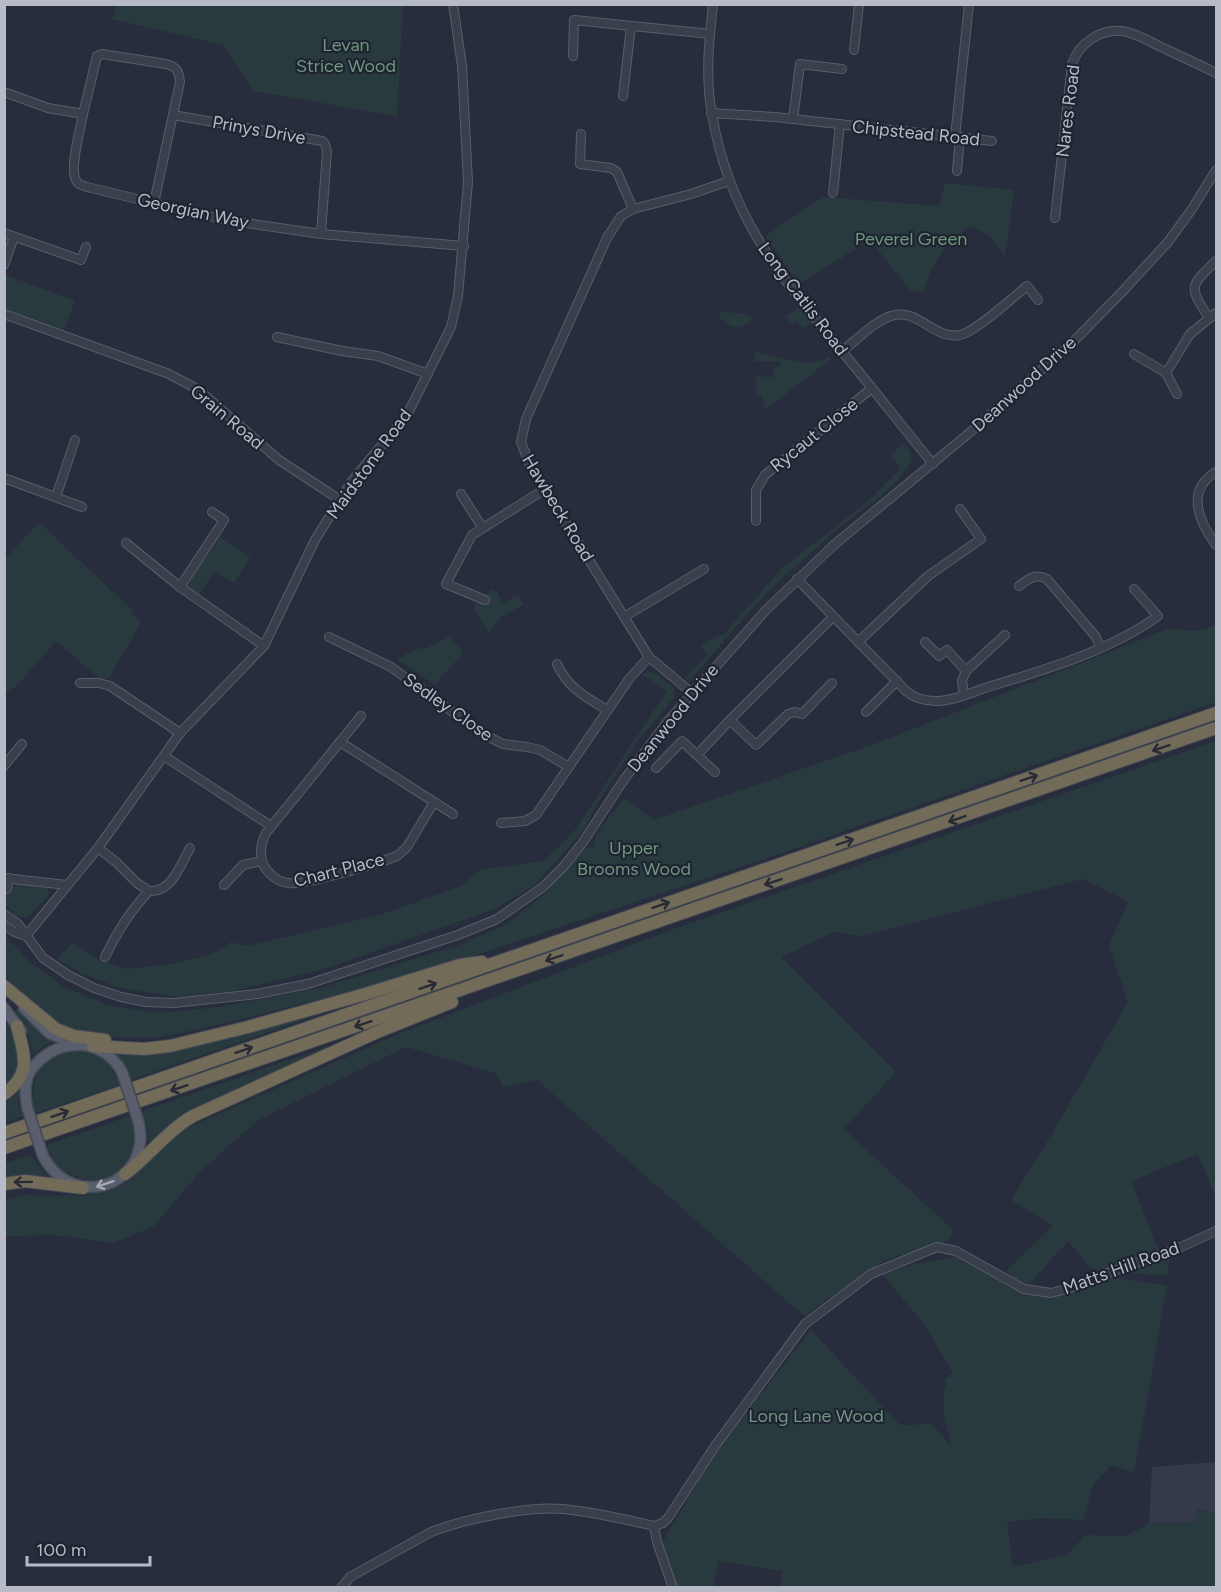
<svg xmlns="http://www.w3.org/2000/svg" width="1221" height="1592" font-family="Figtree,sans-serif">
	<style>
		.airport { fill: #343a49 }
		.green { fill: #293a3e }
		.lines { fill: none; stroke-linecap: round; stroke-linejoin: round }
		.minor-casing { stroke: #585d6a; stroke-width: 10 }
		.major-casing { stroke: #434855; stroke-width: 13 }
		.highway-casing { stroke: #454a57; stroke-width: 14 }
		.minor { stroke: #3a3f4c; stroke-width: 8 }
		.major { stroke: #585e6c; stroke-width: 10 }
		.highway { stroke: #716b58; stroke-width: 12 }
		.major-bridge-casing { stroke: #434855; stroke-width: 13; stroke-linecap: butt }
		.major-bridge { stroke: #585e6c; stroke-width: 10 }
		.oneway { stroke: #272b35 }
		.oneway2 { stroke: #a3a8b5 }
		.labels { text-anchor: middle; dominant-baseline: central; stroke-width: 4.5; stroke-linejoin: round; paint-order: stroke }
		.park-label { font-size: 18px; fill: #70967d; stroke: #1f2431 }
		.street-label { font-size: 18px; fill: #b6bbc7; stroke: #1f2431 }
	</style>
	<rect width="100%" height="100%" fill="#272d3c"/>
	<polygon class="airport" points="1216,1462 1216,1513 1198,1509 1195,1522 1149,1523 1152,1467"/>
	<g class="green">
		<polygon points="117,5 403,5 397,116 253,91 223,45 112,19"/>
		<polygon points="945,183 1014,190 1005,256 990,236 970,226 946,245 930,272 923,292 911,291 870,240 799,284 765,236 823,197 939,206"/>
		<polygon points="6,275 75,301 64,330 5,309 5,282"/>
		<polygon points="800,307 812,322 803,329 796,322 791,324 785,316"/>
		<path d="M720 312 741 313 755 318C738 329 737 331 720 318Z"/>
		<path d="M755 352C778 357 807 370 829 356L831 359 766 409 762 396 757 395 755 376 773 377 774 368 780 367V362L754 361Z"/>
		<path d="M904 443 909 450 912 459C898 489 864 507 839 528 822 542 805 558 788 573 753 605 723 642 692 678L688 680 684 679 707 654 701 646 717 636H722L782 568 867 502 900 469 896 461 889 456Z"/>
		<polygon points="39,522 132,610 132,615 142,621 109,678 99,678 56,641 16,687 5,693 5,559"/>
		<polygon points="220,537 250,557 234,583 215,571 199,594 190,588 188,583"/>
		<polygon points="492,589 497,592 503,603 518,595 524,604 500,618 489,633 474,608 477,602 484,605 485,600"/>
		<polygon points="1216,625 1216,702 776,855 440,967 350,992 200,1029 154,1038 123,1038 60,1028 5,977 4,934 31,963 64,987 108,1005 159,1013 219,1007 324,987 459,945 505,925 547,892 585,848 593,848 596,834 624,798 654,820 877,743 1168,629 1197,631"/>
		<polygon points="450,636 463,653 435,685 397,659 420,647 423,650"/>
		<polygon points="648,672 655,673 674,688 674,698 639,739 596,806 584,830 535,885 495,909 321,970 233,991 178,997 119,988 81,973 57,959 73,942 99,960 126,969 171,964 211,955 231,942 247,946 379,915 462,886 479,870 543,861 567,839 575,830 667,691 641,674"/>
		<polygon points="1216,741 1216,1198 1198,1154 1131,1181 1158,1249 1096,1275 1068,1241 1028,1286 1005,1272 1053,1226 1011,1200 1053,1132 1128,1002 1109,946 1128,902 1083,879 863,936 834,932 781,957 896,1072 844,1129 953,1230 948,1241 883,1261 804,1316 537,1080 503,1087 495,1073 406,1047 257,1121 198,1174 154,1226 114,1243 55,1235 5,1236 5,1200 23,1195 86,1196 124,1185 180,1131 398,1034 668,931"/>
		<polygon points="18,884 42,885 49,891 48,897 27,917 17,917 5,904 4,892 12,893 14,885"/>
		<polygon points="337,1007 338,1008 131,1080 114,1049 139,1051"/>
		<polygon points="19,1008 56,1040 46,1044 33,1055 29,1036 15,1011"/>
		<path d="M4 1022C17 1036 19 1050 21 1069L4 1089Z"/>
		<polygon points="369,1032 227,1095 148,1149 148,1130 142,1111"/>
		<path d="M87 1049 110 1064 120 1085 36 1113C28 1090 36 1057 63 1051 71 1049 80 1049 87 1049Z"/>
		<polygon points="20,1090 18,1104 23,1116 5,1122 5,1101 10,1099"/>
		<path d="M131 1115C145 1154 115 1194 74 1176 67 1173 59 1168 54 1162 51 1157 49 1150 47 1145Z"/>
		<polygon points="30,1155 48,1176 5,1176 5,1163"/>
		<path d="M956 1257 1010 1287 1051 1299 1110 1277 1167 1286 1134 1473 1112 1465 1094 1483 1083 1520 1043 1518 1007 1522 1013 1567 1067 1555 1085 1535 1127 1536 1149 1523 1195 1522 1197 1509 1216 1513V1587H781L782 1571 718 1561 714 1587H677L662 1543 717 1450 811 1330 900 1425 932 1424 951 1446C948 1428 938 1399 947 1383L943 1382 953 1372 923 1323 882 1274 919 1263Z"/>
		<polygon points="1169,1258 1168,1275 1120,1273"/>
	</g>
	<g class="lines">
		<defs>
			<g id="minor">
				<path d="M713 4C709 41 705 78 712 114 729 219 785 282 850 361 878 395 905 430 933 464"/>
				<polyline points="854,50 859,4"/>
				<polyline points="573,56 574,20 710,34"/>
				<path d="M4 92 48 108 83 114C81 128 67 173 78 183 80 185 84 186 87 187L225 220 321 234 464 246"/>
				<polyline points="623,96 631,26"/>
				<polyline points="711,113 775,117 992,141"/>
				<path d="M83 114 97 56 102 54 166 64C177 67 179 71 180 82L154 203"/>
				<polyline points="173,115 322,141 325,144 327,151 321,234"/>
				<polyline points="793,119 800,64 842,69"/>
				<polyline points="581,134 580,164 611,168 617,172 633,209"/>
				<polyline points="955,137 969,4"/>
				<polyline points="957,171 960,137"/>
				<polyline points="833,193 840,124"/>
				<path d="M1055 218 1072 64C1079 43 1100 29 1122 31 1136 33 1149 41 1161 47 1180 56 1198 64 1216 73"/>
				<polyline points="4,233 81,260 86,247"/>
				<polyline points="4,265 14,237"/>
				<polyline points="4,314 169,374 199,390 279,460 340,500"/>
				<path d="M1209 318C1188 286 1190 286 1216 261"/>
				<polyline points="277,337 342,351 378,356 428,374"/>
				<path d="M842 351C857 340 873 322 891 316 918 307 933 340 960 335 977 331 1012 298 1027 286L1038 300"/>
				<polyline points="1134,354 1166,373 1177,394"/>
				<polyline points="1166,373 1190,334 1216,313"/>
				<path d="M1216 472C1185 490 1199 522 1216 545"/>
				<polyline points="4,478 82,507"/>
				<polyline points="461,494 482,527"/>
				<polyline points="56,497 75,440"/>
				<polyline points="756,521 756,490 765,475 872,388"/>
				<polyline points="126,543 180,587 264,646"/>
				<path d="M797 579 906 691C914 698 925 701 936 701 952 701 970 693 985 688 1041 671 1110 651 1158 616L1134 589"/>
				<path d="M1019 586C1028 579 1035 573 1047 579L1096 637 1100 647"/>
				<polyline points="180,587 224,520 212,512"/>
				<polyline points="485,600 446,584 472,535 545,489"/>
				<polyline points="624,617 704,569"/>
				<polyline points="329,637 391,667 483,734 503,744 527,747 540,750 569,767"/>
				<polyline points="858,642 928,576 981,539 960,509"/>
				<polyline points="925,642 939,656 947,650 966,671"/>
				<path d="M557 664C569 689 584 696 607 710"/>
				<polyline points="80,683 99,683 110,686 180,733"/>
				<polyline points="692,693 649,657 529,463 521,442 526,419 607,238 621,216 633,209 691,194 729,181"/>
				<polyline points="964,695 962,681 966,671 1005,635"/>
				<polyline points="866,712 897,681"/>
				<path d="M361 716 266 833C261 843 259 853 263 864 268 874 278 882 288 883 304 886 379 863 397 856L407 847 434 802"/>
				<polyline points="730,720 756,745 788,714 795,712 802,714 832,683"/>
				<polyline points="340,742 453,814"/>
				<polyline points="697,755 730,720 833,617"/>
				<polyline points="164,756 271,826"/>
				<polyline points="4,766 22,744"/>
				<polyline points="656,768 682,741 715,772"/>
				<polyline points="501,823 525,821 536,815 629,679 649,657"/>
				<polyline points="98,848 116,862 137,883 149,891"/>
				<polyline points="4,878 67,885"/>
				<polyline points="224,885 243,865 262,861"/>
				<polyline points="7,889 9,878"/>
				<polyline points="4,914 18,924 43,958 68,975 94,988 121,997 146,1002 174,1003 257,994 308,984 458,935 497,919 543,887 564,866 583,842 623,781 668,721 766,610 835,544 968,434 1072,343 1122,292 1168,242 1192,209 1216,170"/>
				<polyline points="4,925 14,932 26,936"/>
				<polyline points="26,936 98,848 180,733 264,646 315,540 351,482 407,415 451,327 458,296 468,182 462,66 453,4"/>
				<path d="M105 957C116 934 131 910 149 891 172 893 180 865 190 848"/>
				<polyline points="654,1526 663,1523 668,1518 715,1446 805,1324 871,1274 937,1247 956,1251 1024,1289 1051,1293 1086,1284 1108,1273 1181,1247 1216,1231"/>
				<polyline points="654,1526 657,1542 673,1588"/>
				<path d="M341 1588 350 1577 431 1532C465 1519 527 1506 563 1509 594 1512 624 1519 654 1526"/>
			</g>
			<g id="major">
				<polyline points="4,1008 21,1031"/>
				<polyline points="24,1008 49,1033 74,1044"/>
				<path d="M27 1107C26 1099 24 1088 27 1080 28 1073 32 1069 36 1064 61 1036 104 1039 122 1072"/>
				<path d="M43 1156C74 1214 155 1184 138 1120"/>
			</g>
			<g id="highway">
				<polyline points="4,986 56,1029 74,1036 105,1040"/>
				<polyline points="93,1046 144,1049 170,1046 248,1027 362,995 460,965 482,962"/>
				<path d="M4 1094C33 1074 24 1054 17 1026"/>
				<polyline points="4,1133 1216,713"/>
				<polyline points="4,1148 1216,728"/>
				<path d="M125 1174C149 1156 167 1131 193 1116L375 1033 452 1002"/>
				<polyline points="4,1184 25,1181 83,1188"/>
			</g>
		</defs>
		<use href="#minor" class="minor-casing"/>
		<use href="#major" class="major-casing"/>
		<use href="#highway" class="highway-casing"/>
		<use href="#minor" class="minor"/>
		<use href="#major" class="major"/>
		<use href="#highway" class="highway"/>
		<defs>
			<g id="major-bridge">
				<polyline points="122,1072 138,1120"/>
				<polyline points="27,1107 43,1156"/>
			</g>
		</defs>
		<use href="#major-bridge" class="major-bridge-casing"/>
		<use href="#major-bridge" class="major-bridge"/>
	</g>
	<defs><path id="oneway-shaft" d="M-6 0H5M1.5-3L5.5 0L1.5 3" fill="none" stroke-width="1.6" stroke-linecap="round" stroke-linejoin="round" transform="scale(1.5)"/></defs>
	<g class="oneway">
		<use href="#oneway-shaft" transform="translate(1161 748) rotate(161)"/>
		<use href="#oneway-shaft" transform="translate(1029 778) rotate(-19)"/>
		<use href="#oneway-shaft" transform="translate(957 819) rotate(161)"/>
		<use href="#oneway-shaft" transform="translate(845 842) rotate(-19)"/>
		<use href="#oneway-shaft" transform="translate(773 882) rotate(161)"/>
		<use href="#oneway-shaft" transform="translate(661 905) rotate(-19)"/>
		<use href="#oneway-shaft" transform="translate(554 958) rotate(161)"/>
		<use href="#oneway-shaft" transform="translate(428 986) rotate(-19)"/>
		<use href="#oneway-shaft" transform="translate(363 1024) rotate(161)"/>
		<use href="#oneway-shaft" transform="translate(244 1050) rotate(-19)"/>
		<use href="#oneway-shaft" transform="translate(179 1088) rotate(161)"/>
		<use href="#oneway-shaft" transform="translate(60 1114) rotate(-19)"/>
		<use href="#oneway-shaft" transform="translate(23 1182) rotate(179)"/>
	</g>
	<use class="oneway2" href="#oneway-shaft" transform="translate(105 1184) rotate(161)"/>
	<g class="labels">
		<g class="park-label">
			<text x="346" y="45">Levan<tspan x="346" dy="21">Strice Wood</tspan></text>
			<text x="911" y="239">Peverel Green</text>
			<text x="634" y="848">Upper<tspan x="634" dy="21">Brooms Wood</tspan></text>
			<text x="816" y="1416">Long Lane Wood</text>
		</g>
		<g class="street-label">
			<text transform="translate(1068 111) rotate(-83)">Nares Road</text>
			<text transform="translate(259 130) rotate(10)">Prinys Drive</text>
			<text transform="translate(916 133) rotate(6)">Chipstead Road</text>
			<text transform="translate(193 211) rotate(12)">Georgian Way</text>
			<text transform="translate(803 299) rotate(53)">Long Catlis Road</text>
			<text transform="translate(1024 384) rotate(-42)">Deanwood Drive</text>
			<text transform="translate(227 417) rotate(40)">Grain Road</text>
			<text transform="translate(814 435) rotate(-39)">Rycaut Close</text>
			<text transform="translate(369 464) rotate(-54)">Maidstone Road</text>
			<text transform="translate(558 508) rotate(59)">Hawbeck Road</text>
			<text transform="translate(448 707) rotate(35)">Sedley Close</text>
			<text transform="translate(673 718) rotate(-51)">Deanwood Drive</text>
			<text transform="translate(339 870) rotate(-14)">Chart Place</text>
			<text transform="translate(1121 1268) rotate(-20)">Matts Hill Road</text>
		</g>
	</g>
	<rect width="1221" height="1592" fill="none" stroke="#b6bbc7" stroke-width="12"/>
	<path d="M27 1556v9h123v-9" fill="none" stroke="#b6bbc7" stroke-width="3"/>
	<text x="36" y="1556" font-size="18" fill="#b6bbc7" stroke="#1f2431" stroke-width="4.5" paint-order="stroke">100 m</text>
</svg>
